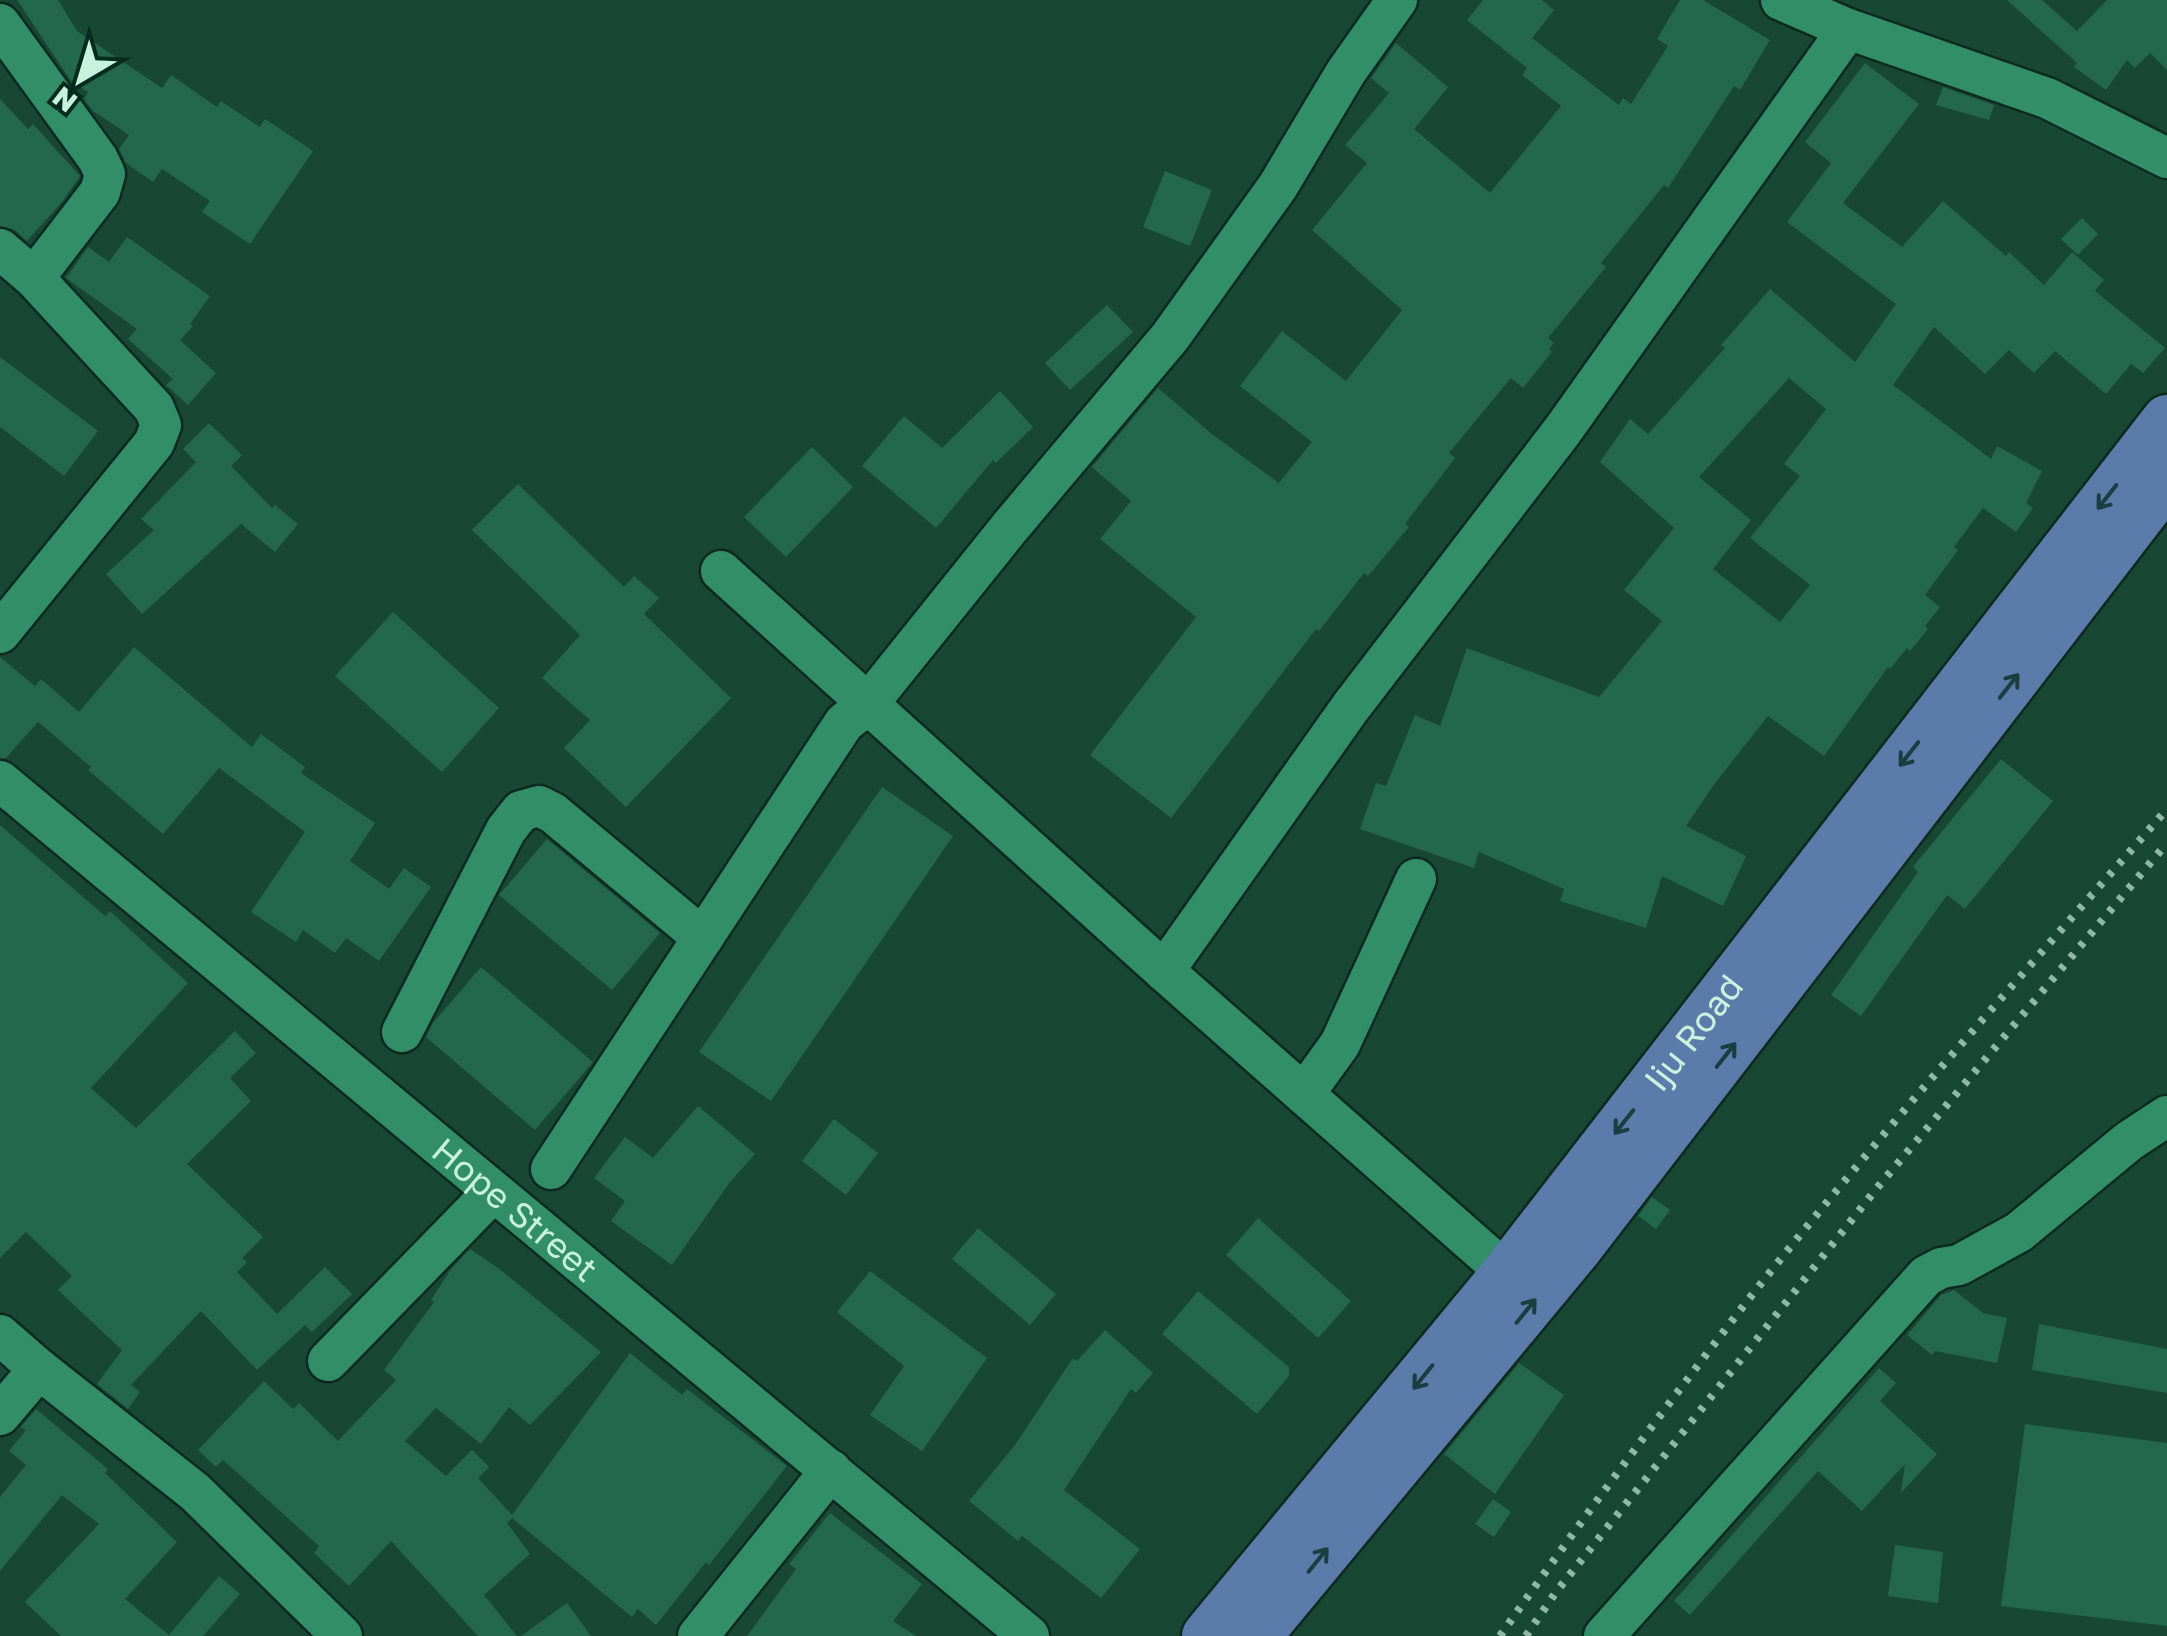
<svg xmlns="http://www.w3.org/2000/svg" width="2167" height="1636" font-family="'Golos Text',sans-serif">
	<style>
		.building { fill: #23684c; fill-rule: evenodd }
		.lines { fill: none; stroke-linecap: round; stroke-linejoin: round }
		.minor-casing { stroke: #0e2a1e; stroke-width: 45 }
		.major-casing { stroke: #0e2a1e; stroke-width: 55 }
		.minor { stroke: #328d69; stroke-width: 40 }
		.major { stroke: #5b7caa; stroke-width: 50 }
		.rail { stroke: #8eb9a5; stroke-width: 8; stroke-dasharray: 5 10; stroke-linecap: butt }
		.oneway { stroke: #1a3f40 }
		.labels { text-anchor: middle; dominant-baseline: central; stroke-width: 8; stroke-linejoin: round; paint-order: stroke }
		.street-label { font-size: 35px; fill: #c8f2dd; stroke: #042b1d }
	</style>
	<rect width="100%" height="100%" fill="#184734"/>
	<g class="building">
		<polygon points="17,0 58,0 77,31 162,88 171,75 217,107 221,101 260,127 265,119 313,151 250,244 202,212 210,201 162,169 153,182 126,163 119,149 129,135 93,111 84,99 88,92 71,81"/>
		<polygon points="1483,0 1542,0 1554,10 1532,38 1619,105 1623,98 1631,104 1668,46 1657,39 1680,0 1703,0 1770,40 1740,90 1734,86 1668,188 1664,185 1601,263 1606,267 1548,338 1554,343 1549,349 1552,352 1523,388 1511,378 1449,453 1455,458 1405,524 1409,527 1368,576 1364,573 1319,631 1316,629 1171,818 1090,755 1196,617 1100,539 1131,501 1092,467 1158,388 1212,434 1279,483 1312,442 1240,386 1282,331 1346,381 1402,310 1312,230 1367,163 1345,145 1389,93 1371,78 1396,43 1448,87 1414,129 1490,193 1561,106 1522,75 1527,68 1467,20"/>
		<polygon points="2007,0 2042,0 2077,31 2107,0 2167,0 2167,70 2150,53 2135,68 2127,60 2106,90 2074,67 2077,63"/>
		<path d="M1865 63 1919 104 1843 203 1902 247 1943 201 2006 256 2009 252 2044 285 2072 252 2104 280 2095 291 2165 348 2143 373 2131 364 2106 394 2055 351 2034 373 2009 350 1985 374 1934 327 1893 385 1991 459 1997 446 2042 471 2026 503 2033 508 2016 532 1983 508 1954 547 1958 550 1925 595 1940 607 1925 626 1928 629 1910 651 1907 648 1890 669 1888 667 1824 756 1768 716 1715 783 1686 826 1746 856 1723 906 1662 876 1646 928 1560 901 1564 889 1479 852 1474 868 1360 829 1376 783 1386 786 1415 715 1440 726 1467 648 1599 697 1662 621 1624 590 1674 528 1600 462 1630 419 1648 434 1725 348 1721 345 1770 289 1855 362 1896 304 1787 222 1831 163 1805 142ZM1789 378 1826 409 1784 464 1800 476 1750 538 1810 585 1780 622 1713 569 1751 520 1699 477Z"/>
		<polygon points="1943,87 1994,105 1989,120 1936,105"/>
		<polygon points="0,99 28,129 33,124 80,176 62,202 27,241 15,230 0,226"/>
		<polygon points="1165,171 1212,190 1190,246 1143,227"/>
		<polygon points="2082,218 2098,234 2078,255 2061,239"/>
		<polygon points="127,237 210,296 190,324 193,326 180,340 216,373 188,405 166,385 173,379 128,339 137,329 66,278 88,247 109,262"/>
		<polygon points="1107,305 1133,332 1070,390 1045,363"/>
		<polygon points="0,357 98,431 64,476 0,427"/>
		<polygon points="1000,391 1033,427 996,463 993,460 936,528 862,466 904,416 942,448"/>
		<polygon points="209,423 242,455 231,466 272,508 275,505 298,524 275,552 241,524 142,614 106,574 154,530 141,519 196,462 183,449"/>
		<polygon points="812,447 853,487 786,557 744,517"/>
		<polygon points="518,484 624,587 634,576 659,598 644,614 731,698 626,807 564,748 590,720 542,678 580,635 472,530"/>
		<polygon points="393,612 499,708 442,772 335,676"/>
		<polygon points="134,647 252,747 261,734 305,767 301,773 375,823 350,861 389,889 404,868 431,887 379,961 346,938 335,953 303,930 296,942 251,912 305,832 219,768 163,834 88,770 91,767 38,722 6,758 0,758 0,657 35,686 41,679 79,712"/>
		<polygon points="2001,759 2053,801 1965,909 1947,895 1861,1016 1831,995 1918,872 1913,867"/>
		<polygon points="882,787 953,836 771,1101 699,1052"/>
		<polygon points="0,825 105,916 110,911 188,983 91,1088 136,1128 235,1031 256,1053 230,1078 251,1101 187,1164 263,1237 242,1258 247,1262 237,1272 277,1314 325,1267 352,1294 312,1332 305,1325 257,1370 201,1311 131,1385 140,1392 128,1409 97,1384 122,1350 58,1290 72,1276 26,1232 0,1258"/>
		<polygon points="547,839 660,933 612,990 499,895"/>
		<polygon points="481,967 593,1062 535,1130 426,1037 433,1023"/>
		<polygon points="698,1106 755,1154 730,1182 672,1265 611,1221 625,1201 594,1178 625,1137 653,1158"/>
		<polygon points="834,1119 878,1153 846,1195 802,1161"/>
		<polygon points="1652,1197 1670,1210 1656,1229 1638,1216"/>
		<polygon points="1258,1218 1351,1301 1318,1338 1226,1255"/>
		<polygon points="978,1228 1056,1294 1030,1325 952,1259"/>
		<polygon points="470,1249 501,1270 601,1352 530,1425 509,1407 481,1444 436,1408 405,1441 446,1476 472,1450 489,1467 478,1478 512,1515 630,1353 682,1395 687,1389 787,1466 709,1565 706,1562 656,1625 638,1609 632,1617 512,1518 507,1523 530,1554 484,1595 517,1636 478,1636 391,1541 349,1586 314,1553 319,1546 223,1460 216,1467 198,1450 264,1381 293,1409 299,1403 338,1441 396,1380 384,1370 434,1302 431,1300 451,1269"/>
		<polygon points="870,1271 987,1358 922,1451 870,1415 904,1366 837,1312"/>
		<polygon points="1954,1290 1983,1313 2007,1318 1997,1363 1935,1351 1932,1355 1907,1335 1941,1295"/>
		<polygon points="1198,1291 1289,1367 1289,1376 1257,1414 1162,1334"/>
		<polygon points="2039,1324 2167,1349 2167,1393 2032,1370"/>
		<polygon points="1105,1330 1153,1373 1136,1393 1131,1389 1064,1490 1140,1549 1101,1598 1022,1536 1018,1541 969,1501 1015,1445 1073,1358 1077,1361"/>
		<polygon points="1519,1363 1564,1395 1495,1494 1444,1454"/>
		<polygon points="1879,1368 1896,1383 1880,1401 1937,1454 1901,1493 1905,1464 1862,1511 1818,1471 1690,1615 1674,1601"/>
		<polygon points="36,1409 108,1469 105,1473 177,1542 125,1599 169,1635 219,1576 240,1594 203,1636 61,1636 25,1602 99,1524 62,1495 0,1571 0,1497 26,1465 9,1451 26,1430 21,1427"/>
		<polygon points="2025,1424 2167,1443 2167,1626 2001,1606"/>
		<polygon points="1493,1499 1511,1512 1494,1537 1475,1524"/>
		<polygon points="830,1513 922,1584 893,1621 916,1636 747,1636 796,1569 789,1564"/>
		<polygon points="1895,1545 1943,1552 1938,1603 1888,1596"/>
		<polygon points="567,1603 591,1636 521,1636"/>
	</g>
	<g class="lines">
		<defs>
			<g id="minor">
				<polyline points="1781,0 1848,29 2047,98 2167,158"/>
				<polyline points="0,24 98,159 105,174 100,192 34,278"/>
				<polyline points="0,249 34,278 154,408 161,425 154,443 0,633"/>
				<polyline points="721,571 1164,971 1507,1273"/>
				<path id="s1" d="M0 781 1029 1636"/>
				<polyline points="1164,971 1350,708 1563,430 1848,29"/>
				<polyline points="402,1032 506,830 521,811 539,806 553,813 703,938"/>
				<polyline points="1304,1094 1340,1044 1416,879"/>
				<polyline points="551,1169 844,723 868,704 1010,527 1170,337 1278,186 1346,72 1397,0"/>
				<polyline points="0,1335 39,1369 195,1492 342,1636"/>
				<polyline points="328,1361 493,1192"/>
				<polyline points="0,1415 39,1369"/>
				<polyline points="698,1636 831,1470"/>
				<polyline points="1604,1636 1926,1276 1941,1268 1959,1265 2019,1232 2129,1141 2167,1116"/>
			</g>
			<g id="major">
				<path id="s2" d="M1207 1636 1507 1273 2167 420"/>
				<polyline points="1256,1636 1577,1248 2167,480"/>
			</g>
		</defs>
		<use href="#minor" class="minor-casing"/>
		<use href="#major" class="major-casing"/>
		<use href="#minor" class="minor"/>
		<use href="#major" class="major"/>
		<g class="rail">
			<path d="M1500 1636C1580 1522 1663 1410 1748 1300 1881 1131 2026 971 2167 809"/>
			<polyline points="1526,1636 1556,1592 1877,1188 2167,843"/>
		</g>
	</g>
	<defs><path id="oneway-shaft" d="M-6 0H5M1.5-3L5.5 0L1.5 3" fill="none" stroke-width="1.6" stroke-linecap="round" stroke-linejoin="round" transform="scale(2.5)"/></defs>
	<g class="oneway">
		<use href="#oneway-shaft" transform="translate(2107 497) rotate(128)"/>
		<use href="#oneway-shaft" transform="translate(2009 686) rotate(-52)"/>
		<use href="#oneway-shaft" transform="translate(1909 754) rotate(128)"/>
		<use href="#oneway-shaft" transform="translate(1726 1055) rotate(-52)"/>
		<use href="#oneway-shaft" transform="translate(1624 1122) rotate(128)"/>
		<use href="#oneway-shaft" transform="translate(1526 1311) rotate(-51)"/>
		<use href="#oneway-shaft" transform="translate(1423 1377) rotate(129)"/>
		<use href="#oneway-shaft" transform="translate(1318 1560) rotate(-51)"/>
	</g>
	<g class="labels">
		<g class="street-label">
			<text stroke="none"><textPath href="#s2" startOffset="775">Iju Road</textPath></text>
			<text stroke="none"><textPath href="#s1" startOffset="670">Hope Street</textPath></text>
		</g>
	</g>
	<g transform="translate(80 80) rotate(218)" stroke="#042b1d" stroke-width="8" paint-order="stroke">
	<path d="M0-8L18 38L0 25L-18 38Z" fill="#c8f2dd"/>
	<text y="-15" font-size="28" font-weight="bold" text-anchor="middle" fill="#c8f2dd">N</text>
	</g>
</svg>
